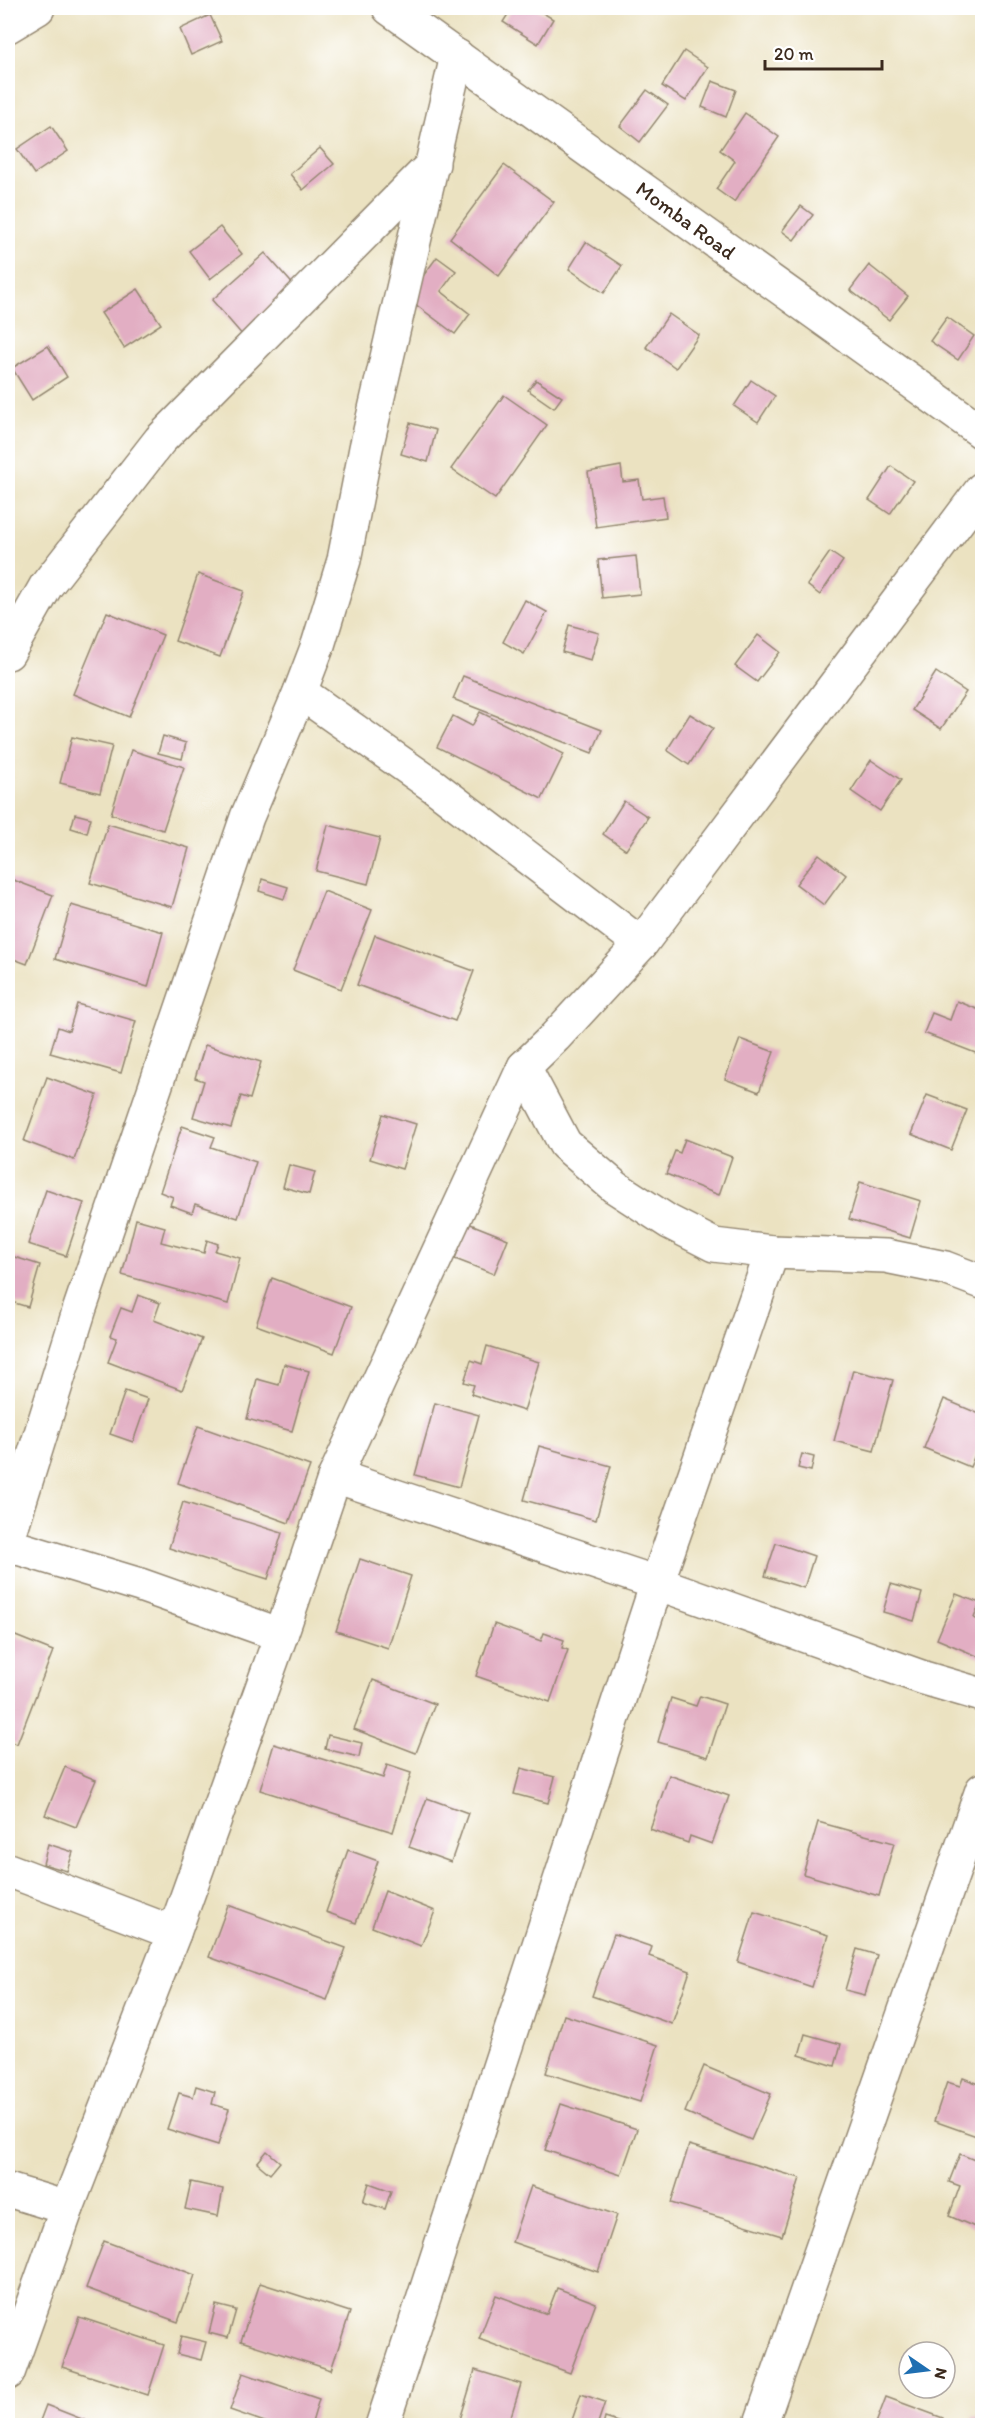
<svg xmlns="http://www.w3.org/2000/svg" width="990" height="2433" font-family="Itim,sans-serif">
	<style>
		.building { fill: #e2aec3 }
		.lines { fill: none; stroke-linecap: round; stroke-linejoin: round }
		.minor-casing { stroke: #938670; stroke-width: 36 }
		.minor { stroke: #fff; stroke-width: 33 }
		.labels { text-anchor: middle; dominant-baseline: central; stroke-width: 5; stroke-linejoin: round; paint-order: stroke }
		.street-label { font-size: 21px; fill: #3b2a1e; stroke: #fff }
	</style>
	<rect width="100%" height="100%" fill="#fff"/>
	<filter id="ink" filterUnits="userSpaceOnUse"><feTurbulence type="fractalNoise" baseFrequency=".0167" numOctaves="2"/><feDisplacementMap in="SourceGraphic" scale="12" xChannelSelector="R" yChannelSelector="G"/><feConvolveMatrix kernelMatrix="1 2 1 2 8 2 1 2 1" color-interpolation-filters="sRGB"/></filter>
	<filter id="wash" filterUnits="userSpaceOnUse"><feTurbulence type="fractalNoise" baseFrequency=".008" numOctaves="4" result="noise"/><feDisplacementMap in="SourceGraphic" scale="24" xChannelSelector="R" yChannelSelector="G"/><feGaussianBlur stdDeviation="1.35" result="paint"/><feColorMatrix in="noise" values="0 0 0 0 0 0 0 0 0 0 0 0 0 0 0 0 0 1.4 0 .05"/><feComposite in="paint" operator="in"/></filter>
	<g filter="url(#wash)">
		<rect width="100%" height="100%" fill="#ebe2c1"/>
		<g id="blocks">
			<g class="building">
				<polygon points="512,8 535,8 553,19 538,44 503,22"/>
				<polygon points="210,15 222,41 191,55 180,29"/>
				<polygon points="684,51 708,67 686,101 662,86"/>
				<polygon points="712,81 736,90 726,117 702,107"/>
				<polygon points="647,90 668,105 640,142 620,126"/>
				<polygon points="745,113 779,137 734,202 716,189 735,161 720,150"/>
				<polygon points="51,126 68,151 34,174 17,149"/>
				<polygon points="320,148 334,164 303,190 290,174"/>
				<polygon points="504,165 554,202 499,276 450,238"/>
				<polygon points="801,206 813,215 794,240 782,231"/>
				<polygon points="220,227 242,254 210,279 189,251"/>
				<polygon points="586,242 622,266 604,293 569,269"/>
				<polygon points="265,253 297,289 244,337 212,300"/>
				<polygon points="437,257 456,271 441,291 470,314 455,334 407,298"/>
				<polygon points="869,265 908,296 889,320 850,290"/>
				<polygon points="138,289 161,324 124,348 101,313"/>
				<polygon points="669,314 699,335 676,368 646,347"/>
				<polygon points="947,317 974,336 958,360 930,341"/>
				<polygon points="48,346 67,377 32,400 12,368"/>
				<polygon points="536,380 562,397 554,408 528,390"/>
				<polygon points="751,380 775,396 758,422 734,406"/>
				<polygon points="504,395 547,425 495,499 451,469"/>
				<polygon points="410,423 436,430 428,462 401,454"/>
				<polygon points="621,466 623,482 639,480 642,499 663,496 666,517 596,527 588,472"/>
				<polygon points="891,466 913,481 890,514 869,500"/>
				<polygon points="830,552 843,561 820,595 807,585"/>
				<polygon points="636,556 640,594 602,598 598,560"/>
				<polygon points="198,574 244,591 220,657 175,641"/>
				<polygon points="525,600 547,612 524,654 503,642"/>
				<polygon points="107,612 163,635 129,717 73,694"/>
				<polygon points="569,625 599,633 591,660 562,652"/>
				<polygon points="758,635 780,652 757,682 735,666"/>
				<polygon points="936,672 966,692 941,729 912,710"/>
				<polygon points="463,676 602,730 592,753 453,699"/>
				<polygon points="480,712 564,754 542,799 437,747 453,716 472,726"/>
				<polygon points="690,714 713,728 689,765 667,750"/>
				<polygon points="163,736 186,743 182,759 158,753"/>
				<polygon points="72,737 112,746 100,793 60,783"/>
				<polygon points="131,750 184,767 163,830 111,814"/>
				<polygon points="871,760 901,780 880,811 851,791"/>
				<polygon points="624,801 648,817 626,850 603,834"/>
				<polygon points="75,814 91,818 87,833 71,828"/>
				<polygon points="108,824 189,848 172,907 90,883"/>
				<polygon points="328,825 380,838 368,884 316,871"/>
				<polygon points="819,854 846,875 824,905 796,884"/>
				<polygon points="8,878 53,895 27,964 8,957"/>
				<polygon points="262,879 288,887 284,899 259,891"/>
				<polygon points="324,891 372,910 341,989 293,970"/>
				<polygon points="71,905 163,932 148,987 55,959"/>
				<polygon points="375,935 474,971 455,1021 357,985"/>
				<polygon points="957,1001 982,1011 982,1041 978,1054 924,1033 932,1013 950,1020"/>
				<polygon points="77,1004 136,1021 121,1073 50,1053 58,1027 69,1031"/>
				<polygon points="740,1039 774,1052 759,1092 725,1079"/>
				<polygon points="205,1045 261,1062 250,1099 241,1096 231,1128 193,1117 204,1081 195,1078"/>
				<polygon points="47,1077 97,1095 74,1160 24,1141"/>
				<polygon points="927,1095 967,1110 951,1150 911,1134"/>
				<polygon points="383,1114 416,1124 402,1169 370,1159"/>
				<polygon points="182,1126 215,1137 211,1147 256,1162 238,1218 195,1204 192,1213 170,1205 173,1197 160,1192"/>
				<polygon points="685,1139 732,1157 719,1195 666,1174 675,1151 680,1153"/>
				<polygon points="289,1165 315,1172 309,1194 283,1187"/>
				<polygon points="860,1182 921,1201 910,1238 849,1219"/>
				<polygon points="46,1190 84,1203 66,1256 28,1244"/>
				<polygon points="136,1219 165,1227 161,1242 204,1253 207,1240 218,1244 215,1251 240,1258 228,1304 122,1275"/>
				<polygon points="468,1223 508,1239 494,1274 455,1259"/>
				<polygon points="8,1255 40,1265 28,1307 8,1301"/>
				<polygon points="272,1278 351,1307 334,1353 256,1325"/>
				<polygon points="138,1295 160,1303 154,1320 202,1339 182,1390 108,1362 117,1338 110,1336 121,1308 132,1312"/>
				<polygon points="487,1346 539,1362 524,1411 471,1394 474,1385 464,1382 471,1360 482,1364"/>
				<polygon points="284,1364 309,1371 292,1431 247,1419 257,1379 279,1385"/>
				<polygon points="853,1370 893,1380 874,1451 834,1441"/>
				<polygon points="125,1391 148,1399 133,1442 110,1434"/>
				<polygon points="944,1399 982,1415 982,1438 970,1467 924,1448"/>
				<polygon points="435,1403 479,1415 459,1487 415,1475"/>
				<polygon points="198,1426 310,1466 289,1523 178,1483"/>
				<polygon points="539,1446 611,1466 596,1520 524,1500"/>
				<polygon points="802,1454 814,1457 811,1471 798,1468"/>
				<polygon points="183,1502 282,1533 268,1579 169,1548"/>
				<polygon points="776,1543 814,1556 804,1588 765,1576"/>
				<polygon points="360,1559 411,1576 388,1648 336,1631"/>
				<polygon points="891,1584 922,1593 914,1621 883,1612"/>
				<polygon points="956,1594 980,1603 974,1618 982,1622 982,1658 937,1639"/>
				<polygon points="494,1624 541,1641 544,1633 564,1640 562,1648 568,1650 550,1702 476,1676"/>
				<polygon points="8,1633 53,1651 17,1744 8,1741"/>
				<polygon points="373,1680 435,1704 416,1753 354,1729"/>
				<polygon points="700,1696 725,1704 708,1757 658,1742 671,1698 696,1706"/>
				<polygon points="328,1735 362,1743 359,1757 325,1749"/>
				<polygon points="274,1744 383,1778 387,1765 411,1773 393,1832 260,1790"/>
				<polygon points="65,1767 96,1780 76,1827 45,1815"/>
				<polygon points="521,1768 555,1777 548,1803 514,1794"/>
				<polygon points="669,1775 729,1796 712,1844 690,1836 688,1843 650,1829"/>
				<polygon points="427,1798 468,1813 451,1862 409,1847"/>
				<polygon points="818,1822 894,1843 879,1896 803,1874"/>
				<polygon points="48,1844 73,1852 67,1871 43,1864"/>
				<polygon points="348,1850 378,1861 356,1923 326,1912"/>
				<polygon points="385,1891 435,1911 421,1946 372,1927"/>
				<polygon points="228,1905 346,1948 327,2000 209,1957"/>
				<polygon points="754,1912 828,1935 812,1987 738,1962"/>
				<polygon points="614,1934 652,1947 649,1956 690,1971 672,2024 592,1996"/>
				<polygon points="857,1949 877,1955 865,1995 845,1990"/>
				<polygon points="564,2015 658,2045 640,2102 546,2073"/>
				<polygon points="805,2034 841,2044 835,2066 799,2055"/>
				<polygon points="704,2066 771,2094 751,2140 685,2112"/>
				<polygon points="963,2078 982,2085 981,2093 982,2094 982,2138 934,2121 947,2082 960,2086"/>
				<polygon points="196,2086 215,2092 212,2104 229,2109 218,2145 167,2129 179,2093 193,2097"/>
				<polygon points="561,2104 637,2129 621,2175 545,2150"/>
				<polygon points="689,2145 800,2178 782,2236 671,2203"/>
				<polygon points="267,2151 280,2162 270,2174 257,2163"/>
				<polygon points="960,2154 982,2163 982,2230 949,2216 960,2186 949,2182"/>
				<polygon points="191,2182 223,2189 218,2216 185,2209"/>
				<polygon points="369,2183 391,2191 385,2209 363,2202"/>
				<polygon points="531,2186 617,2215 598,2272 512,2242"/>
				<polygon points="104,2241 195,2275 178,2322 86,2288"/>
				<polygon points="260,2283 350,2312 331,2370 241,2341"/>
				<polygon points="557,2288 596,2303 570,2373 479,2339 496,2295 547,2314"/>
				<polygon points="216,2305 236,2310 228,2338 209,2333"/>
				<polygon points="79,2317 164,2345 148,2395 62,2367"/>
				<polygon points="181,2336 206,2342 201,2360 177,2354"/>
				<polygon points="475,2370 521,2384 508,2426 466,2426 459,2423"/>
				<polygon points="243,2373 319,2399 311,2426 276,2426 230,2410"/>
				<polygon points="581,2394 605,2402 597,2426 570,2426"/>
				<polygon points="886,2397 943,2418 941,2426 875,2426"/>
				<polygon points="46,2405 97,2425 97,2426 38,2426"/>
				<polygon points="973,2416 982,2420 982,2426 970,2426"/>
				<polygon points="605,2418 627,2425 627,2426 603,2426"/>
			</g>
		</g>
	</g>
	<g filter="url(#ink)">
		<use href="#blocks" fill-opacity="0" stroke="#938670" stroke-width="1.5"/>
		<g class="lines">
			<defs>
				<g id="minor">
					<polyline points="389,8 982,432"/>
					<polyline points="8,26 38,8"/>
					<polyline points="8,653 46,586 160,440 433,164"/>
					<polyline points="300,692 435,787 641,944"/>
					<polyline points="524,1067 565,1144 615,1187 669,1222 714,1245 772,1252 886,1256 945,1268 982,1282"/>
					<polyline points="335,1476 657,1583 924,1678 982,1695"/>
					<polyline points="8,1539 80,1308 247,817 300,692 318,645 344,560 366,448 457,56"/>
					<polyline points="8,1545 140,1585 281,1635"/>
					<polyline points="8,1870 174,1933"/>
					<polyline points="8,2190 67,2208"/>
					<polyline points="8,2373 67,2208 174,1933 281,1635 335,1476 524,1067 555,1037 641,944 982,489"/>
					<polyline points="382,2426 657,1583 772,1252"/>
					<polyline points="760,2426 982,1790"/>
				</g>
			</defs>
			<use href="#minor" class="minor-casing"/>
			<use href="#minor" class="minor"/>
		</g>
	</g>
	<g class="labels">
		<g class="street-label">
			<text transform="translate(686 220) rotate(36)">Momba Road</text>
		</g>
	</g>
	<rect width="990" height="2433" fill="none" stroke="#fff" stroke-width="30"/>
	<g transform="translate(927 2370) rotate(104)"><circle r="28" fill="#ffffff" stroke="#b1aaa5" stroke-width="1.5"/>
	<path d="M0-4.5L10 22L0 15L-10 22Z" fill="#1f6fb2"/>
	<text y="-9" font-size="16" font-weight="bold" text-anchor="middle" fill="#3b2a1e">N</text>
	</g>
	<path d="M765 60v9h117v-9" fill="none" stroke="#3b2a1e" stroke-width="3"/>
	<text x="774" y="60" font-size="18" fill="#3b2a1e" stroke="#ffffff" stroke-width="4.5" paint-order="stroke">20 m</text>
</svg>
